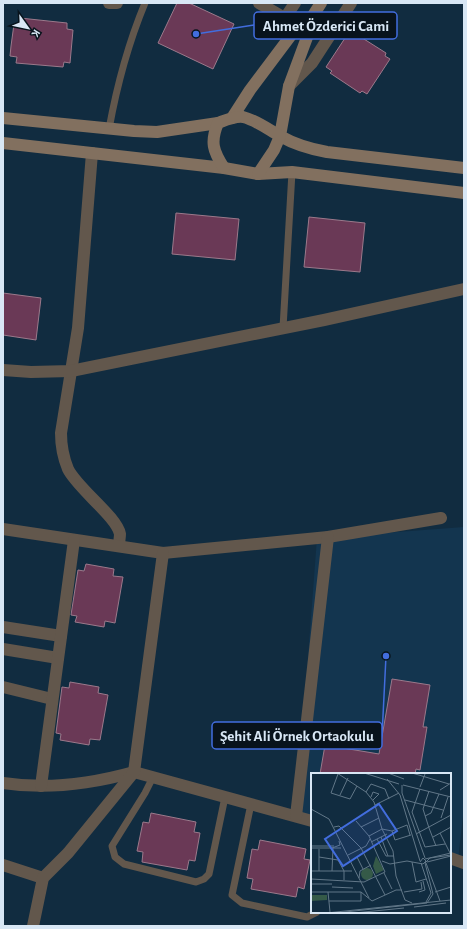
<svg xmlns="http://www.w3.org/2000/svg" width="467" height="929" font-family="'Alegreya Sans',sans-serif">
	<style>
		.built { fill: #13354f }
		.building { fill: #6a3956; stroke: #9b798b }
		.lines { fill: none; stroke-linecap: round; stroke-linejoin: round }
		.lane { stroke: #62574c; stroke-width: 7 }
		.street { stroke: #62574c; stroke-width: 12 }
		.secondary { stroke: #82705f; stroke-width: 12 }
		.inset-road { fill: none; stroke: #617788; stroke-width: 1 }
		.view { fill: #426dde; fill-opacity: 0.15; stroke: #426dde; stroke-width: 2 }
		.inset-edge { fill: none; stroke: #d8e7f5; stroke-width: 2 }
		.leader { fill: none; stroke: #426dde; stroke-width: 1.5 }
		.callout-dot { fill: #426dde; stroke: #08131c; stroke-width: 1.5 }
		.callout { fill: #08131c; stroke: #426dde; stroke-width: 1.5 }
		.callout-label { font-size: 15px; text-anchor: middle; font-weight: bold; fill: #d8e7f5 }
	</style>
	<rect width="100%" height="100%" fill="#112c40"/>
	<polygon class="built" points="464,527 464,807 458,860 450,858 450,774 312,774 312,821 296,816 317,538"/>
	<g class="building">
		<polygon points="177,3 189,3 234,24 213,69 158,43"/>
		<polygon points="20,18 67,23 67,29 73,30 70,63 64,62 63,67 16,63 17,57 10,56 11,46 14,24 20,24"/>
		<polygon points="349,32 355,36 356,34 386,53 385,56 390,59 367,94 362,91 360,93 330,73 332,71 326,67"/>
		<polygon points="176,213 239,219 235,260 172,254"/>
		<polygon points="309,217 365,223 360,272 304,267"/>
		<polygon points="3,293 41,298 36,340 3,335"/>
		<polygon points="86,564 114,569 113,576 123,577 115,623 105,621 104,627 75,622 77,616 71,615 78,570 84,571"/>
		<polygon points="392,679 430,685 423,727 427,727 420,770 416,769 415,774 320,774 325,745 379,754"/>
		<polygon points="70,682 99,687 98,693 108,695 100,740 90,739 89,745 60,740 61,734 56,733 62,687 69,688"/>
		<polygon points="151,813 196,822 194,832 200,833 195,861 189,860 187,870 142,862 143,852 137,851 143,822 149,823"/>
		<polygon points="260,840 306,849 304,859 310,860 304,889 298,887 296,897 251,889 253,879 247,878 252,849 258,850"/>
	</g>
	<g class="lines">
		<g class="lane">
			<path d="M109 129C117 85 128 44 145 3"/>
			<polyline points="283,328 292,172"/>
			<polyline points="153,777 145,793 112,846 115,857 124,864 196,882 204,879 209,874 225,797"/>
			<polyline points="251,804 232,895 242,903 307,917 317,912"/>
		</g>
		<g class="street">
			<polyline points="109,3 117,3"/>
			<polyline points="259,3 298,26"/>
			<polyline points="285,18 295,3"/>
			<polyline points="289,86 312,63 351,3"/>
			<path d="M92 153 78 328 61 433C61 446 63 457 68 469 77 488 117 517 120 534 120 537 119 542 119 546"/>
			<polyline points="3,370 31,372 71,371 324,320 464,289"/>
			<polyline points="3,529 163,553 328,537 441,518"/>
			<polyline points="3,627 61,636"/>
			<polyline points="3,649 58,658"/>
			<polyline points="3,687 52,699"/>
			<path d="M3 783C48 790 91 784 134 772L312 821"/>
			<polyline points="41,786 74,540"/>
			<polyline points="296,816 328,537"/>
			<polyline points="450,858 464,863"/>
			<polyline points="3,865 43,878"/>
			<polyline points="33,926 43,878 68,853 134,772 163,553"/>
		</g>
		<g class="secondary">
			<path d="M312 17 309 32 289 86 280 136C294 144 310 149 327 152L464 168"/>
			<polyline points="3,118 134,131 157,132 218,123"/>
			<polyline points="232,118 250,90 298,26 312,17 321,3"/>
			<polyline points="3,143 224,168 258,174 292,172 464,193"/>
			<path d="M224 168C213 151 210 142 218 123 226 120 235 116 243 117 256 120 269 130 280 136L274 150 258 174"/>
		</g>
	</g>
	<g transform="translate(311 773)">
		<rect width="140" height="140" fill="#112c40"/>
		<path d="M65 83 73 97 65 101 62 93ZM50 101a6 6 0 1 1 12 0a6 6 0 1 1-12 0ZM0 122H16V127L0 128Z" fill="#355a48"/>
		<path class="inset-road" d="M26 0 55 19 63 29 71 56 82 78 85 103 94 127 101 130M53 0 88 11M77 0 93 6M101 0 138 11M27 1 20 20 39 26 46 13M76 6 89 22 109 88M91 12V20L114 85M92 12 140 24M109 14 114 1M109 16 101 39 114 74 134 71M129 17 140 10M118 18 112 36 118 55M55 19 60 11 74 16 78 26M29 22 37 5M60 24 62 19 68 21 62 27M94 27 132 37M64 32 88 20M0 36 18 46 58 125M114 43 120 40 128 21M130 45 137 24M23 54 28 53 50 75 74 122M50 54 68 45M118 55 125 73M81 58 84 67 100 62M129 60 139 80M105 61 140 42M58 63 71 56 81 58 96 52 99 62M70 64 77 83M122 64 140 54M66 66 75 83H83M60 69 76 61M0 73H23M0 75H30M21 75 29 72 28 68M8 76V98M37 82 55 73 59 66M8 84 27 87 33 98V107M46 84 52 96M114 86 140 80M71 88 79 91 96 88 112 91 115 88 112 85 109 89M101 89 105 109 115 106M116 89 140 83M110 90 120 120 115 129M115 90 129 128M0 98H41M21 98 22 75M73 100 81 116M48 105 49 98 60 92M0 106 53 109 74 99 58 63 45 48M0 111H21M21 114 42 115M0 119H50L61 128 85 117H91M17 119 19 139M93 119 111 116 110 109M108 119 114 117 112 108M124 119 140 114M18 128H50V119M103 134 135 130M15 140 140 127M25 140 116 130 122 121 114 90 119 85 140 82M43 140 93 135"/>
		<path class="view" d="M68 31 86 58 32 93 14 66Z"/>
		<rect width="140" height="140" class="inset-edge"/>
	</g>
	<path class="leader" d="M196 34L254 25M386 656L382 736"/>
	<g class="callout-dot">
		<circle cx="196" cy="34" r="4"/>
		<circle cx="386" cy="656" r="4"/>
	</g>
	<g class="callout">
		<rect x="254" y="12" width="143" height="27" rx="4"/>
		<rect x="212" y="722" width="170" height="27" rx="4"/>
	</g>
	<g class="callout-label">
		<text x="326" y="31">Ahmet Özderici Cami</text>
		<text x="297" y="741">Şehit Ali Örnek Ortaokulu</text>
	</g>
	<rect width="467" height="929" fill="none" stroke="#d8e7f5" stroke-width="8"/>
	<g transform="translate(28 28) rotate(123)" stroke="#08131c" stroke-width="3" paint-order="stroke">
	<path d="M0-3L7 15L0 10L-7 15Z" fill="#d8e7f5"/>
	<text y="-6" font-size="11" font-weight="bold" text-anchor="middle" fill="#d8e7f5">K</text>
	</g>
</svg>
